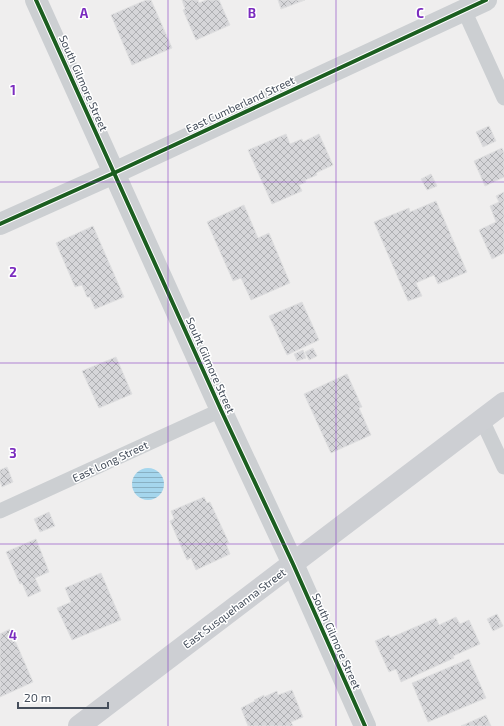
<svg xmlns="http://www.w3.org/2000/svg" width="504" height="726" font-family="'Exo 2',sans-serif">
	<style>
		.water { fill: url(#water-rules) }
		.building { fill: url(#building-cross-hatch); stroke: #e0e0e1 }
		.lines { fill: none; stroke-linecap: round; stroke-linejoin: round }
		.service { stroke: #cccfd2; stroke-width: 15 }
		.minor { stroke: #cccfd2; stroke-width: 22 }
		.secondary { stroke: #cdcfd3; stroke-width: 22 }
		.cycleway-casing { stroke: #fff; stroke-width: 6 }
		.cycleway { stroke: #1b5e20; stroke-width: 4 }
		.grid { fill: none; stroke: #7b2cbf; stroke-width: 1; stroke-opacity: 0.55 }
		.labels { text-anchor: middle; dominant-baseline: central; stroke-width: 3; stroke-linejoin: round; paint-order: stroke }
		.street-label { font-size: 11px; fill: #454e5b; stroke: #fff }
		.grid-label { font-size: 13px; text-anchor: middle; font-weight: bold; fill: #7b2cbf; stroke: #fff; stroke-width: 3; stroke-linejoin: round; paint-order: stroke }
	</style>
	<defs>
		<pattern id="water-rules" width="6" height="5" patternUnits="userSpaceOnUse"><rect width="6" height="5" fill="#a5d6ed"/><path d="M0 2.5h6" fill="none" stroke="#88b0c3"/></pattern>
		<pattern id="building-cross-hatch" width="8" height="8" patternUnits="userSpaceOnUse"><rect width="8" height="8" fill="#d6d6d9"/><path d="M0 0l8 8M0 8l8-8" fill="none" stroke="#afb0b3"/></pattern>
	</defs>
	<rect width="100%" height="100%" fill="#efeeee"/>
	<circle class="water" cx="148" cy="484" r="16"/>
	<g class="building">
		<polygon points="146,0 151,0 172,48 132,65 111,15"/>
		<polygon points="182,0 198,0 199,3 206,0 219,0 230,25 196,40 183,10 185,9"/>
		<polygon points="278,0 305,0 281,9"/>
		<polygon points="489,126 496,141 483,147 476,132"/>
		<polygon points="286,134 290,144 302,139 303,142 319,134 333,165 316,173 317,175 305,180 306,182 299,185 302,191 272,204 248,150"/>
		<polygon points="502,148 504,153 504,177 485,186 474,161"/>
		<polygon points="431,174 437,186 427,190 421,179"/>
		<polygon points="504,192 504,253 492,259 479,230 496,222 490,206 499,202 496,196"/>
		<polygon points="436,201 467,272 438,284 434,275 416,283 422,296 408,301 374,222 409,208 410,212"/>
		<polygon points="244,205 258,238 269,233 290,283 251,300 241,278 233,281 207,222"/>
		<polygon points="93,226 124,297 95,309 90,297 87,297 82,285 75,287 56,243"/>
		<polygon points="302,302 319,340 287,355 269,316"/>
		<polygon points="313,348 317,356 309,360 305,352"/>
		<polygon points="303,350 306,358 297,361 294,354"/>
		<polygon points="116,357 132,394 99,408 82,371"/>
		<polygon points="347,374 362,407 359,408 371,435 331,453 304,394"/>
		<polygon points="7,467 13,482 2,487 0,481 0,470"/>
		<polygon points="204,497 207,503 210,502 229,543 226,544 230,554 196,570 191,558 187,560 170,521 174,519 171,511"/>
		<polygon points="49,512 55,526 40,532 34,519"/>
		<polygon points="36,539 49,572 35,578 41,591 28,597 22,583 20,584 6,552"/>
		<polygon points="101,573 121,620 72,640 57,608 71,602 65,588"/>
		<polygon points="497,614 503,626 493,631 487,619"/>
		<polygon points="456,617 460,624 469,620 480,644 453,656 454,658 401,682 396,669 389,672 375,641 389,635 390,638 436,618 439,625"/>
		<polygon points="10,629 33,682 0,697 0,634"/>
		<polygon points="469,659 486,698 428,722 412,683"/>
		<polygon points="292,690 303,717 291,722 293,726 248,726 241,708 255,701 254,700 264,695 264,697 277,691 278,695"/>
		<polygon points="486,715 491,726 461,726"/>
	</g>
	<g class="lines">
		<g class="service">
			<polyline points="464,10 504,98"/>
			<polyline points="482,420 504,467"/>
			<polyline points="0,511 221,410"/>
		</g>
		<g class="minor">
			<polyline points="36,0 221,410 293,564 365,726"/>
			<polyline points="0,224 114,173 486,0"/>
		</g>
		<polyline class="secondary" points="79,726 504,403"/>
		<defs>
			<g id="cycleway">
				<polyline points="36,0 221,410 293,564 365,726"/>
				<polyline points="0,224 114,173 486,0"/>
			</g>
		</defs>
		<use href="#cycleway" class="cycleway-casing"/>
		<use href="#cycleway" class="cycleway"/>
	</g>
	<path class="grid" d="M168 0V726M336 0V726M0 182H504M0 363H504M0 544H504"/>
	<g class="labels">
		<g class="street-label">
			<text transform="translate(84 83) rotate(66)">South Gilmore Street</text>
			<text transform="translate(240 104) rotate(-25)">East Cumberland Street</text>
			<text transform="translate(211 365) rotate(66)">Souht Gilmore Street</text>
			<text transform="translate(110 461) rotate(-25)">East Long Street</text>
			<text transform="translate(234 608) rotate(-37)">East Susquehanna Street</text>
			<text transform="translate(337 641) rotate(66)">South Gilmore Street</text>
		</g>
	</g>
	<g class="grid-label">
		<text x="84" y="18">A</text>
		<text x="252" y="18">B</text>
		<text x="420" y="18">C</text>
		<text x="13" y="95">1</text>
		<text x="13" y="277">2</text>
		<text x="13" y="458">3</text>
		<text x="13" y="640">4</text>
	</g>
	<path d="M18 702v6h90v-6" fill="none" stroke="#454e5b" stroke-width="2"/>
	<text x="24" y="702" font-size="12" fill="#454e5b" stroke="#ffffff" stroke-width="3" paint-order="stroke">20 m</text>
</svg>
